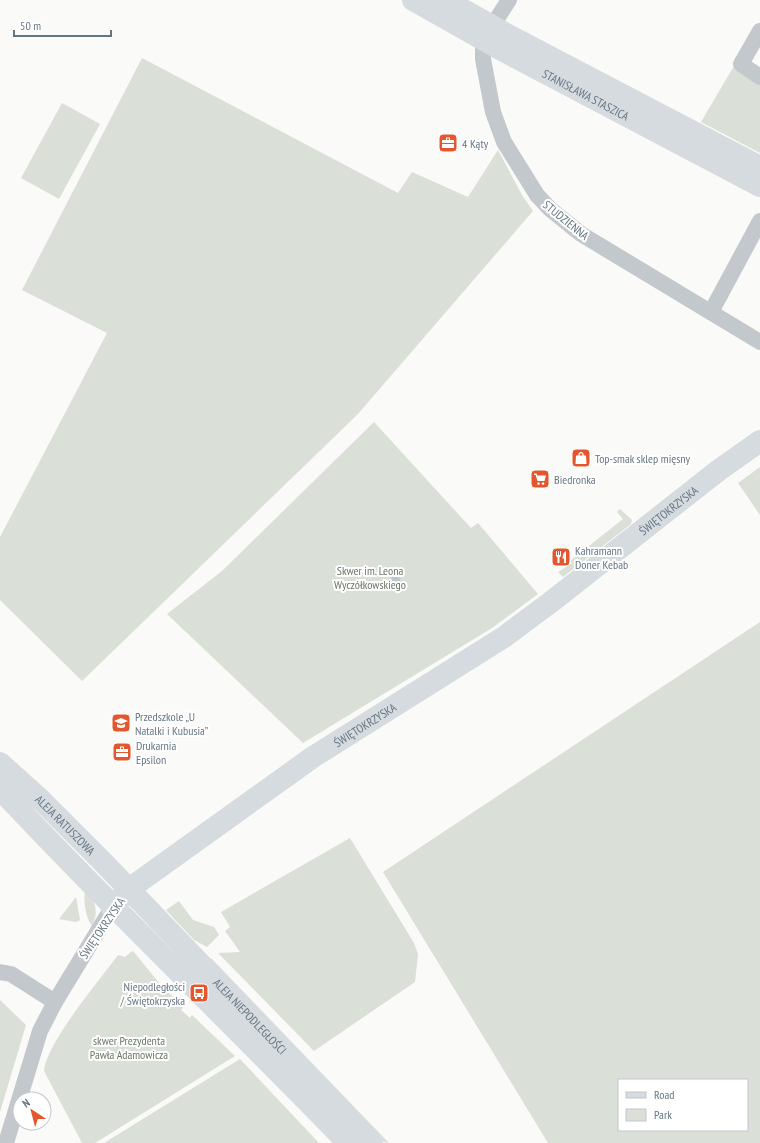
<svg xmlns="http://www.w3.org/2000/svg" width="760" height="1143" font-family="'PT Sans Narrow',sans-serif">
	<style>
		.green { fill: #dadfd7; fill-rule: evenodd }
		.water { fill: #bbc7cb }
		.lines { fill: none; stroke-linecap: round; stroke-linejoin: round }
		.street { stroke: #c3c8cc; stroke-width: 16 }
		.secondary { stroke: #d6dbdf; stroke-width: 22 }
		.labels { text-anchor: middle; dominant-baseline: central; stroke-width: 4; stroke-linejoin: round; paint-order: stroke }
		.street-label { font-size: 12px; fill: #657683; stroke: #fff }
		.poi-label { font-size: 12px; fill: #657683; stroke: #fff; text-anchor: start }
		.park-label { font-size: 12px; fill: #687a64; stroke: #fff }
	</style>
	<rect width="100%" height="100%" fill="#fafaf8"/>
	<g class="green">
		<polygon points="142,58 398,193 412,172 468,197 498,150 522,195 533,211 358,414 82,681 0,600 0,537 107,333 22,290"/>
		<polygon points="734,66 760,85 760,153 701,122"/>
		<polygon points="62,103 100,124 59,199 21,178"/>
		<polygon points="374,422 471,528 478,523 538,594 492,628 303,743 167,614 222,571"/>
		<polygon points="760,467 760,515 738,483"/>
		<polygon points="620,509 632,520 631,524 563,577 558,572 572,563 570,561 623,519 617,512"/>
		<path d="M760 622V1143H548L383 872ZM619 1080H747V1130H619Z"/>
		<polygon points="350,838 414,943 418,954 415,982 314,1051 218,953 240,952 225,931 230,927 221,912"/>
		<path d="M85 891C96 901 99 912 92 926 86 919 83 900 85 891Z"/>
		<polygon points="76,897 80,920 76,922 59,919"/>
		<polygon points="179,901 193,920 214,927 219,935 207,947 194,940 166,910"/>
		<path d="M133 951 160 984 183 1007 181 1010 190 1018 192 1015 235 1056 95 1143H82L44 1071C47 1042 99 981 118 955L125 957 131 952Z"/>
		<polygon points="211,958 389,1143 380,1141 211,964"/>
		<polygon points="0,1000 26,1025 0,1112"/>
		<polygon points="240,1059 319,1143 104,1143"/>
	</g>
	<path class="water" d="M396 570H398L401 584 397 588C389 584 390 576 396 570Z"/>
	<g class="lines">
		<g class="street">
			<polyline points="509,0 483,40 483,59 493,112 504,142 537,195 550,209 581,234 760,342"/>
			<polyline points="760,31 741,64 760,77"/>
			<polyline points="711,312 760,221"/>
			<polyline points="0,972 11,974 55,1002"/>
			<polyline points="6,1143 40,1031 55,1002 112,908"/>
		</g>
		<g class="secondary">
			<path id="s1" d="M413 0 498 48 760 186"/>
			<polyline points="446,0 506,34 760,167"/>
			<path id="s2" d="M0 763 41 800 102 861 372 1143"/>
			<path d="M0 789C113 910 233 1024 348 1143"/>
			<path id="s3" d="M112 908 129 889 313 757 504 637 551 602 719 470 760 441"/>
		</g>
	</g>
	<defs>
		<symbol id="office-square" viewBox="-11 -11 22 22"><rect x="-9" y="-9" width="18" height="18" rx="4" fill="#e4572e" stroke="#fff"/><path d="M-6-3h4V-5.5h4V-3h4V5H-6ZM-1-4.5V-3h2v-1.5ZM-6 0V1H6V0Z" fill="#fff"/></symbol>
		<symbol id="shop-square" viewBox="-11 -11 22 22"><rect x="-9" y="-9" width="18" height="18" rx="4" fill="#e4572e" stroke="#fff"/><path d="M-5-2.5h2.3a2.7 3.5 0 0 1 5.4 0H5L5.5 6h-11ZM-1.5-2.5h3a1.5 2.3 0 0 0-3 0Z" fill="#fff"/></symbol>
		<symbol id="supermarket-square" viewBox="-11 -11 22 22"><rect x="-9" y="-9" width="18" height="18" rx="4" fill="#e4572e" stroke="#fff"/><path d="M-6-5.5h2.5l.6 2H6L4.5 2H-2.5L-4.4-4H-6ZM-1.5 3.2a1.3 1.3 0 1 0 .1 0ZM3 3.2a1.3 1.3 0 1 0 .1 0Z" fill="#fff"/></symbol>
		<symbol id="restaurant-square" viewBox="-11 -11 22 22"><rect x="-9" y="-9" width="18" height="18" rx="4" fill="#e4572e" stroke="#fff"/><path d="M-5-6h1v4h1v-4h1v4h1v-4h1v5L-1.5 .5V6h-2V.5L-5-1ZM5-6V6H3V1.5H1.5Q1.5-4 5-6Z" fill="#fff"/></symbol>
		<symbol id="school-square" viewBox="-11 -11 22 22"><rect x="-9" y="-9" width="18" height="18" rx="4" fill="#e4572e" stroke="#fff"/><path d="M0-5L7-2L0 1L-7-2ZM-4 1L0 2.5L4 1V4Q0 6-4 4Z" fill="#fff"/></symbol>
		<symbol id="bus-square" viewBox="-11 -11 22 22"><rect x="-9" y="-9" width="18" height="18" rx="4" fill="#e4572e" stroke="#fff"/><path d="M-5-6H5V4H4V6H2V4H-2V6H-4V4H-5ZM-3.5-4V0h7V-4ZM-3.5 1.2v1.5H-2V1.2ZM2 1.2v1.5H3.5V1.2Z" fill="#fff"/></symbol>
	</defs>
	<g fill-rule="evenodd">
		<use href="#office-square" x="437" y="132" width="22" height="22"/>
		<use href="#shop-square" x="570" y="447" width="22" height="22"/>
		<use href="#supermarket-square" x="529" y="468" width="22" height="22"/>
		<use href="#restaurant-square" x="550" y="546" width="22" height="22"/>
		<use href="#school-square" x="110" y="712" width="22" height="22"/>
		<use href="#office-square" x="111" y="741" width="22" height="22"/>
		<use href="#bus-square" x="188" y="982" width="22" height="22"/>
	</g>
	<g class="labels">
		<g class="street-label">
			<text stroke="none"><textPath href="#s1" startOffset="197">STANISŁAWA STASZICA</textPath></text>
			<text transform="translate(566 220) rotate(39)">STUDZIENNA</text>
			<text stroke="none"><textPath href="#s3" startOffset="685">ŚWIĘTOKRZYSKA</textPath></text>
			<text stroke="none"><textPath href="#s3" startOffset="313">ŚWIĘTOKRZYSKA</textPath></text>
			<text stroke="none"><textPath href="#s2" startOffset="90">ALEJA RATUSZOWA</textPath></text>
			<text transform="translate(102 928) rotate(-56)">ŚWIĘTOKRZYSKA</text>
			<text stroke="none"><textPath href="#s2" startOffset="356">ALEJA NIEPODLEGŁOŚCI</textPath></text>
		</g>
		<g class="poi-label">
			<text x="462" y="143">4 Kąty</text>
			<text x="595" y="458">Top-smak sklep mięsny</text>
			<text x="554" y="479">Biedronka</text>
			<text x="575" y="550">Kahramann<tspan x="575" dy="14">Doner Kebab</tspan></text>
			<text x="135" y="716">Przedszkole „U<tspan x="135" dy="14">Natalki i Kubusia”</tspan></text>
			<text x="136" y="745">Drukarnia<tspan x="136" dy="14">Epsilon</tspan></text>
			<text x="185" y="986" text-anchor="end">Niepodległości<tspan x="185" dy="14">/ Świętokrzyska</tspan></text>
		</g>
		<g class="park-label">
			<text x="370" y="570">Skwer im. Leona<tspan x="370" dy="14">Wyczółkowskiego</tspan></text>
			<text x="129" y="1040">skwer Prezydenta<tspan x="129" dy="14">Pawła Adamowicza</tspan></text>
		</g>
	</g>
	<rect x="618" y="1079" width="130" height="52" fill="#ffffff" stroke="#c1c8cd"/>
	<rect x="626" y="1092" width="20" height="6" fill="#d6dbdf" stroke="#c1c8cd"/>
	<text x="654" y="1099" font-size="12" fill="#657683">Road</text>
	<rect x="626" y="1109" width="20" height="12" fill="#dadfd7" stroke="#c1c8cd"/>
	<text x="654" y="1119" font-size="12" fill="#657683">Park</text>
	<g transform="translate(32 1111) rotate(324)"><circle r="19" fill="#ffffff" stroke="#c1c8cd"/>
	<path d="M0-3L7 15L0 10L-7 15Z" fill="#e4572e"/>
	<text y="-6" font-size="11" font-weight="bold" text-anchor="middle" fill="#657683">N</text>
	</g>
	<path d="M14 30v6h97v-6" fill="none" stroke="#657683" stroke-width="2"/>
	<text x="20" y="30" font-size="12" fill="#657683" stroke="#ffffff" stroke-width="3" paint-order="stroke">50 m</text>
</svg>
